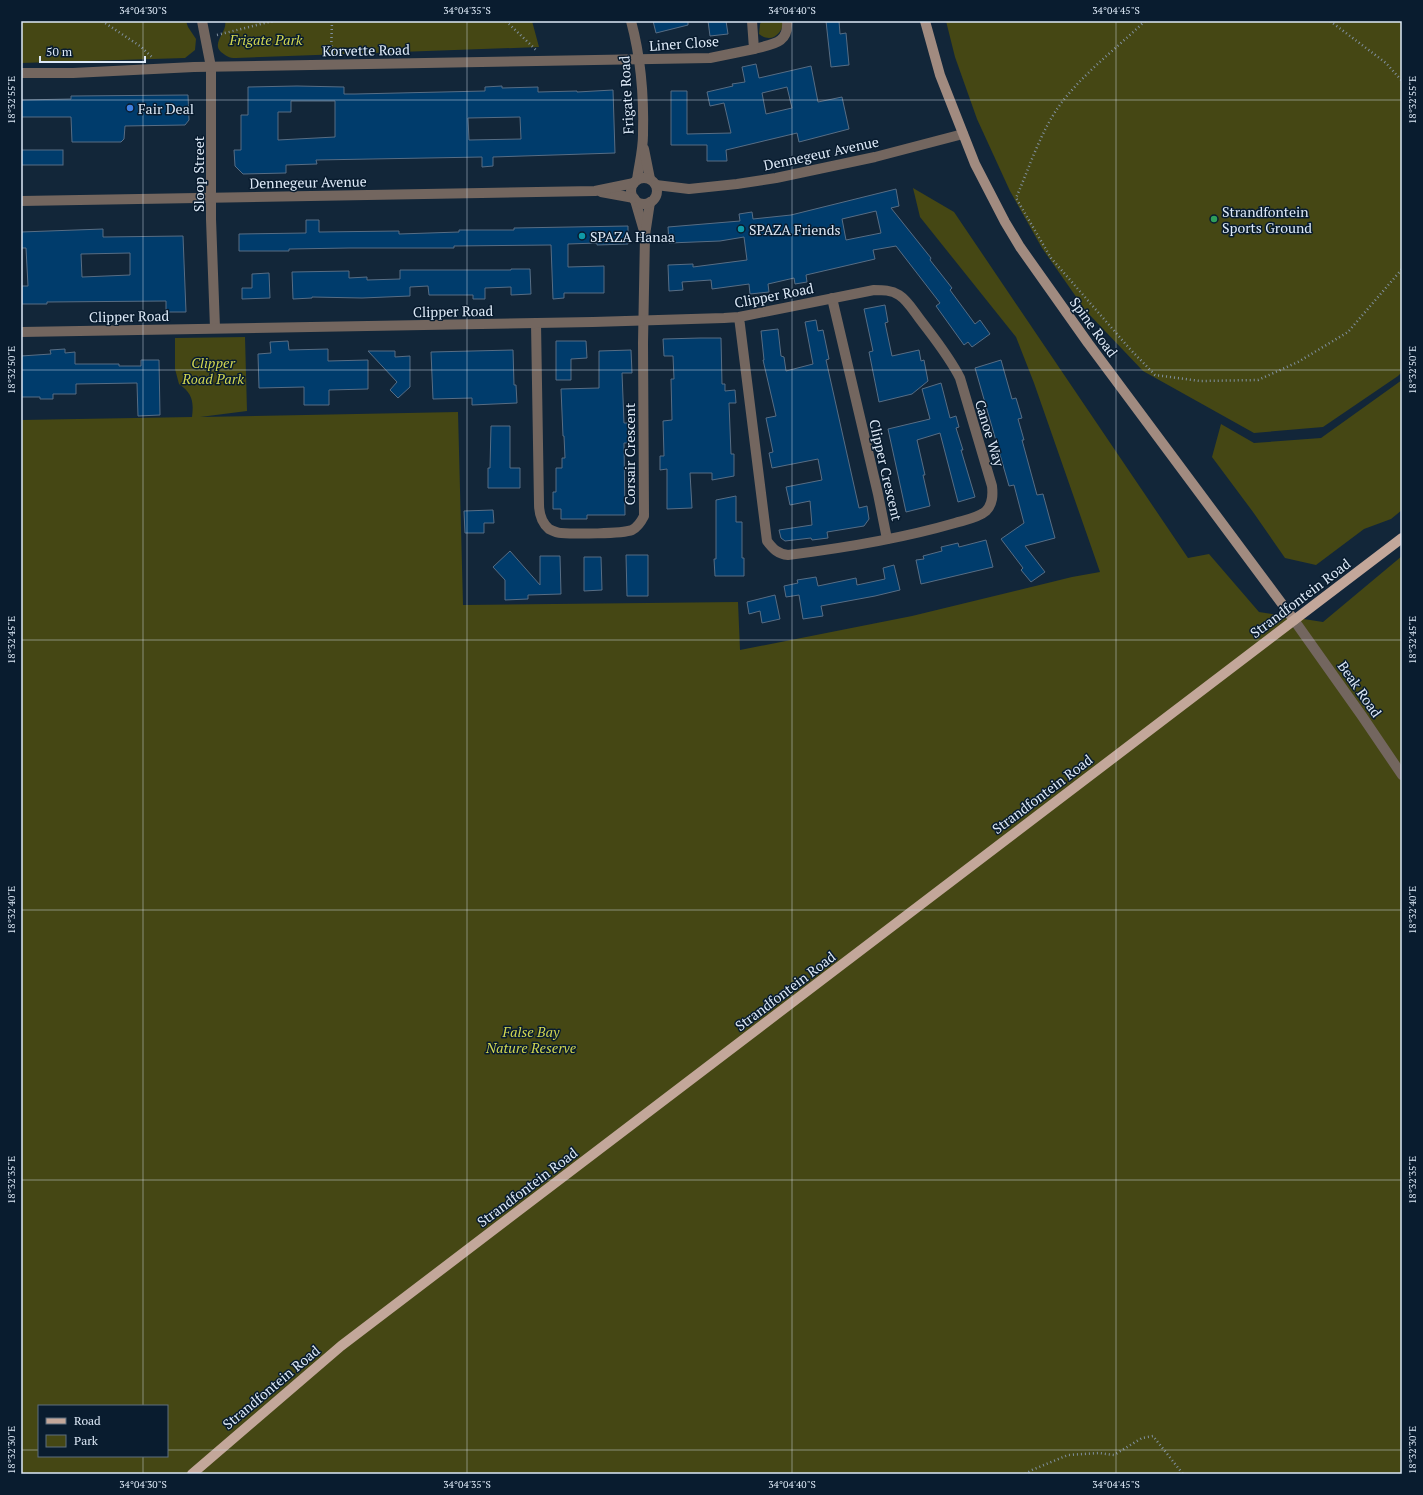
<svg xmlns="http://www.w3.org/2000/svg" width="1423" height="1495" font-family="'PT Serif',serif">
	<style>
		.green { fill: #454714; fill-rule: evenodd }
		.building { fill: #003c6c; stroke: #576d84; fill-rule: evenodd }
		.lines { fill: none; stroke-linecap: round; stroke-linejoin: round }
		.path { stroke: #8191a1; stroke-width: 2.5; stroke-dasharray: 1 3; stroke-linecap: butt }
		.minor { stroke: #73665f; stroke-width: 10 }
		.tertiary { stroke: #73665f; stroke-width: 10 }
		.secondary { stroke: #a18b80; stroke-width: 10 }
		.primary { stroke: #c3a79a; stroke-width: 10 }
		.ticks { fill: none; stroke: #dde9f7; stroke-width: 1; stroke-opacity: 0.45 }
		.shop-dot { fill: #3f7fe0; stroke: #091c2f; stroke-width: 1.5 }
		.leisure-dot { fill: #2e9e5b; stroke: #091c2f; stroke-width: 1.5 }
		.culture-dot { fill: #0f9aa8; stroke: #091c2f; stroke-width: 1.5 }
		.labels { text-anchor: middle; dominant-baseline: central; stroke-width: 3; stroke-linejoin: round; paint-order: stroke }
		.park-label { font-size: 14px; font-style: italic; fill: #d1d650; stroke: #091c2f }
		.street-label { font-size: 14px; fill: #dde9f7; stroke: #091c2f }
		.poi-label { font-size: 14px; fill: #dde9f7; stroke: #091c2f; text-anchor: start }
		.neatline { fill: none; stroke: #dde9f7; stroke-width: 1.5 }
		.ticks-label { font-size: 10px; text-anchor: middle; fill: #dde9f7 }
	</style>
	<rect width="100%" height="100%" fill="#122639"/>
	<g class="green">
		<polygon points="21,21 186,21 188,27 196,39 195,50 185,58 21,63"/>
		<path d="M225 21H532L539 47 236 58C228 58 227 56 221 52 211 43 228 31 225 21Z"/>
		<path d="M762 21H784C782 34 771 44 759 34L760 24Z"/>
		<polygon points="946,21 1402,21 1402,372 1398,376 1323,427 1254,433 1143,371 1086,311 1042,248 1010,191 977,119 955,57"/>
		<path d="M913 188 954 212 1188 558 1209 554 1259 612 1323 622 1402 556V1474H21V420L192 417C194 401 192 393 179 384L175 369V338L245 337 247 411 200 417 458 412 463 605 738 602 740 650 912 616 1072 577 1100 572 1034 383 1016 337 920 217ZM39 1406H167V1456H39Z"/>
		<polygon points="1402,380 1402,510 1391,519 1364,529 1316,565 1285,558 1253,512 1212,457 1221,424 1254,443 1321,438"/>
	</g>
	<g class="building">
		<polygon points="653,21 688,21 688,25 656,33"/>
		<polygon points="708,21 726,21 728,34 710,36"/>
		<polygon points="826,21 839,21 840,34 846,33 849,65 831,67"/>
		<path d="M756 64 759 78 811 66 818 102 842 97 849 129 799 142 797 133 726 150 727 161H707V145H671V91H687V134L731 133 724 103 710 106 707 92 733 86 732 84 745 82 742 67ZM787 87 792 108 766 114 762 93Z"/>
		<path d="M297 86 344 87V94H355L485 91V87L502 86V88L538 87V92L577 91V92L613 90 615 153 493 157V166L482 167V157L316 160 317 164 286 165V173L243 174 235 166 234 150H241V115H248V87ZM291 101H335V137L278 140V112H291ZM520 117 521 139 469 140 468 118Z"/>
		<polygon points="188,95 189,120 185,125 125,126 124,139 121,142 72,142 71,117 21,117 21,100 71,99 71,96"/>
		<rect x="21" y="150" width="42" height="15"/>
		<path d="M896 189 899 206 891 208 931 258 930 260 952 288 950 290 975 324 980 320 990 334 972 347 968 342 964 345 936 306 940 303 896 246 873 250 875 259 806 275 807 282 795 284 794 278 768 284 769 292 750 294 749 284 712 289 711 280 682 282 683 290 669 291 668 265 693 264V267L747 260 744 237 720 241 669 243 668 227 740 221 739 214 752 212 753 219 791 215ZM876 211 881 233 846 240 842 219Z"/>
		<polygon points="306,220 319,220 319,232 399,231 399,234 459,232 459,230 514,230 514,228 628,226 628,244 597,245 597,243 568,244 568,267 604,266 604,293 564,293 564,298 553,299 551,245 454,246 454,248 349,248 289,249 289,251 239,251 239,234 306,233"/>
		<path d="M103 229V237L183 236 186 312H166V301L47 302V304H22V286H28L26 248H21V232ZM130 253V275L82 277 81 254Z"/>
		<polygon points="511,269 530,269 531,294 511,295 511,287 485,288 485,299 473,299 473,295 429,295 428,286 410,287 410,296 362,298 312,297 312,298 293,299 292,272 349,271 349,278 367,277 367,280 400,279 400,270 511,270"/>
		<polygon points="269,273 270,298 242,299 242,288 252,288 252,274"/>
		<polygon points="885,305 888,322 885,323 892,356 919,350 921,361 924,360 928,381 912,394 879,402 869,352 873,351 864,309"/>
		<polygon points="816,320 818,331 823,330 829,359 826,360 859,508 867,506 869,519 864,526 827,532 828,538 812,540 811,538 785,541 781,538 779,530 812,525 810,501 790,505 786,487 822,480 818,459 772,468 769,453 773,452 766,418 776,416 763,360 764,360 761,331 778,329 781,356 784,357 786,371 813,364 805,322"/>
		<polygon points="700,338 721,338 722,384 725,384 725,391 735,390 736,403 729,403 731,454 734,454 734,476 712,480 712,473 690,473 692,508 667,509 667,469 660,470 660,456 664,456 663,421 672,420 671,379 674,379 673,356 664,356 663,339"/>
		<polygon points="288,341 289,350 328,349 328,361 368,360 368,389 329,390 329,405 304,405 304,387 259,388 258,354 271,353 270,342"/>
		<polygon points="556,341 586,341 587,358 571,359 571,380 556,380"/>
		<polygon points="65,349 65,353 75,352 75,364 119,364 119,366 141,366 141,360 159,360 160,415 138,416 137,383 76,384 76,394 53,394 53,399 40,399 40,397 21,397 21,356 51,354 50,350"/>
		<polygon points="513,350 514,385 516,385 517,403 472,405 472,398 433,399 431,352"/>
		<polygon points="631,350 632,373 622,373 624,423 630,423 631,443 624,443 625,515 587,515 587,519 561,519 561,509 553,509 553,492 556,492 556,468 562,468 562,458 565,458 564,436 563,436 561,389 599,388 599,351"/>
		<polygon points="368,351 395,351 395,357 410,356 410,387 398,398 390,390 397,382"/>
		<polygon points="1001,360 1012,399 1016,398 1022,418 1018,419 1024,440 1022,440 1037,495 1043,494 1055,538 1025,546 1045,572 1031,582 1021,570 1023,568 1001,539 1024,523 1014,485 1009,486 975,368"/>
		<polygon points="941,383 950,418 956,416 959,427 956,428 963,450 961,450 975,497 958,502 940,433 917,440 925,475 923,475 930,506 906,512 888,429 930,419 922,389"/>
		<polygon points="491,426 510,426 510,468 520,468 520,488 488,488 488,468 490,468"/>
		<polygon points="736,496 736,522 742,522 742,558 744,558 744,576 715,576 714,559 716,559 716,500"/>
		<polygon points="493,510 494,523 484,523 484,533 465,533 464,511"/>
		<polygon points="986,540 993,567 921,584 916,560 924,559 923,556 942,551 941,547 958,543 959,547"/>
		<polygon points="510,551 540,585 540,556 560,556 561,594 528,595 528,599 505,600 505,580 493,567"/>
		<polygon points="626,555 648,555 648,596 627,596"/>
		<polygon points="584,557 601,557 602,590 584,591"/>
		<polygon points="894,565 900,590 875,596 821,606 823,616 803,619 799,595 786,597 784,586 798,583 797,580 816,577 818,586 856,578 857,585 885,579 883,568"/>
		<polygon points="775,595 780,619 762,623 760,611 749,614 747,602"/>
	</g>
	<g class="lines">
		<g class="path">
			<polyline points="102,21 140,46 152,57"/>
			<polyline points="506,21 536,50"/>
			<path d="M1145 21C1117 48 1086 71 1062 102 1041 130 1030 166 1016 198L1051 258 1130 349 1155 375 1200 381 1258 380 1298 362 1348 332 1402 269"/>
			<polyline points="1330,21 1386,63 1402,81"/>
			<polyline points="217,35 273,21"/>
			<polyline points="331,54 332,21"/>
			<polyline points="1025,1474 1032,1470 1068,1455 1099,1453 1114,1455 1142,1438 1153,1436 1183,1474"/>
		</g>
		<g class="minor">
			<polyline points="202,21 211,67 211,219 215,328"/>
			<path d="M631 21C641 58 644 96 643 135 643 150 639 165 637 180"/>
			<path d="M754 49C772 44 789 44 787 21"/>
			<polyline points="21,73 73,73 194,67 710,58 754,49 752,21"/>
			<polyline points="644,149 650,179"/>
			<polyline points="635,200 644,231"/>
			<polyline points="832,298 878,494 887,539"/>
			<path d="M536 323 539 504C539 514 541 522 549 529 553 531 557 533 561 533 574 534 622 534 632 530 638 527 641 522 644 516L643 343 645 235 650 202"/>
			<path d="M21 332 593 322 724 318 739 317 874 290C883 290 891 290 899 295 907 300 913 310 919 318 934 338 949 356 960 378L992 486C993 495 993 504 986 511 978 518 965 520 955 523 900 539 844 548 788 555 778 554 773 549 767 541L739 317"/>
			<polyline points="1294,620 1362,716 1402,775"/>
		</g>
		<g class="tertiary">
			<circle cx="644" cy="191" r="13"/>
			<polyline points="656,185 689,189 737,184 776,178 875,157 963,134"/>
			<polyline points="601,192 634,198"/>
			<polyline points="21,201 595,191 634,183"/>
		</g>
		<polyline class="secondary" points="925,21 940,75 975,164 1005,222 1020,247 1088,343 1294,620"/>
		<polyline class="primary" points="192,1474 341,1346 1402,538"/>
	</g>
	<path class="ticks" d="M143 21V1406M467 21V1474M792 21V1474M1116 21V1474M21 100H1402M21 370H1402M21 640H1402M21 910H1402M21 1180H1402M21 1450H39M167 1450H1402M143 1456V1474"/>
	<circle class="shop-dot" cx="130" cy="108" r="4"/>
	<circle class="leisure-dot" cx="1214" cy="219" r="4"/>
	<g class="culture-dot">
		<circle cx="741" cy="229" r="4"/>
		<circle cx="582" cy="236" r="4"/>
	</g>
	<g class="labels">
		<g class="park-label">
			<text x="266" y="39">Frigate Park</text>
			<text x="213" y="362">Clipper<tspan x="213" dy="16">Road Park</tspan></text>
			<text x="531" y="1031">False Bay<tspan x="531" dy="16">Nature Reserve</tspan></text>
		</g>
		<g class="street-label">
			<text transform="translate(684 43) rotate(-4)">Liner Close</text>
			<text transform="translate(366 50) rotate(-1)">Korvette Road</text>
			<text transform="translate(626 95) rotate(-93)">Frigate Road</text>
			<text transform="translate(821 153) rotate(-12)">Dennegeur Avenue</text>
			<text transform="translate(198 174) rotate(-90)">Sloop Street</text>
			<text transform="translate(308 182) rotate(-1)">Dennegeur Avenue</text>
			<text transform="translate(774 295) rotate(-11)">Clipper Road</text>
			<text transform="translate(453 311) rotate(-1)">Clipper Road</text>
			<text transform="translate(129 316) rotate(-1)">Clipper Road</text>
			<text transform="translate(1094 327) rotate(54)">Spine Road</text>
			<text transform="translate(990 433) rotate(73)">Canoe Way</text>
			<text transform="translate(629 454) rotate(-90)">Corsair Crescent</text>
			<text transform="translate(886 470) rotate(77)">Clipper Crescent</text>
			<text transform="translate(1300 598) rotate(-37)">Strandfontein Road</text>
			<text transform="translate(1360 689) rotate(55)">Beak Road</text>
			<text transform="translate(1042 794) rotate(-37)">Strandfontein Road</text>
			<text transform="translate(785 991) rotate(-37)">Strandfontein Road</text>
			<text transform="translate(527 1187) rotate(-37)">Strandfontein Road</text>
			<text transform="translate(271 1387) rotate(-40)">Strandfontein Road</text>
		</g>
		<g class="poi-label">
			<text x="138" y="108">Fair Deal</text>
			<text x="1222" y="211">Strandfontein<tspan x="1222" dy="16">Sports Ground</tspan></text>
			<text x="749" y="229">SPAZA Friends</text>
			<text x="590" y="236">SPAZA Hanaa</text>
		</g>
	</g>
	<rect width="1423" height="1495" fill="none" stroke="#091c2f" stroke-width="44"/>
	<rect x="38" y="1405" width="130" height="52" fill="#091c2f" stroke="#5e6e7f"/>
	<rect x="46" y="1418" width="20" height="6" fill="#c3a79a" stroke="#5e6e7f"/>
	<text x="74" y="1425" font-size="12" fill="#dde9f7">Road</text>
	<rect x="46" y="1435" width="20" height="12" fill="#454714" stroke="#5e6e7f"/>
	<text x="74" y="1445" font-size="12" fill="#dde9f7">Park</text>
	<path d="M40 56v6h105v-6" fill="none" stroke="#dde9f7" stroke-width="2"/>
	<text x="46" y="56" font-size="12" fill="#dde9f7" stroke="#091c2f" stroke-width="3" paint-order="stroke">50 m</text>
	<rect x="22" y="22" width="1379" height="1451" class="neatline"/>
	<g class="ticks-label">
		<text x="143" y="14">34°04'30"S</text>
		<text x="467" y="14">34°04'35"S</text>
		<text x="792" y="14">34°04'40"S</text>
		<text x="1116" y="14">34°04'45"S</text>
		<text transform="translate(1412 100) rotate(-90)" y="4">18°32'55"E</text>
		<text transform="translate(11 100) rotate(-90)" y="4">18°32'55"E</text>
		<text transform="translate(1412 370) rotate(-90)" y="4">18°32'50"E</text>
		<text transform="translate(11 370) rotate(-90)" y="4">18°32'50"E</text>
		<text transform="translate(1412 640) rotate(-90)" y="4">18°32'45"E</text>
		<text transform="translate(11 640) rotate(-90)" y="4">18°32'45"E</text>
		<text transform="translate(1412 910) rotate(-90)" y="4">18°32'40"E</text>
		<text transform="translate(11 910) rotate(-90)" y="4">18°32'40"E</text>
		<text transform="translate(1412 1180) rotate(-90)" y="4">18°32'35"E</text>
		<text transform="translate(11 1180) rotate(-90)" y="4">18°32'35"E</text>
		<text transform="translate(1412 1450) rotate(-90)" y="4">18°32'30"E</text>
		<text transform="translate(11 1450) rotate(-90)" y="4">18°32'30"E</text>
		<text x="143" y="1488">34°04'30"S</text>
		<text x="467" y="1488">34°04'35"S</text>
		<text x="792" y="1488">34°04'40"S</text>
		<text x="1116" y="1488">34°04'45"S</text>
	</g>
</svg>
